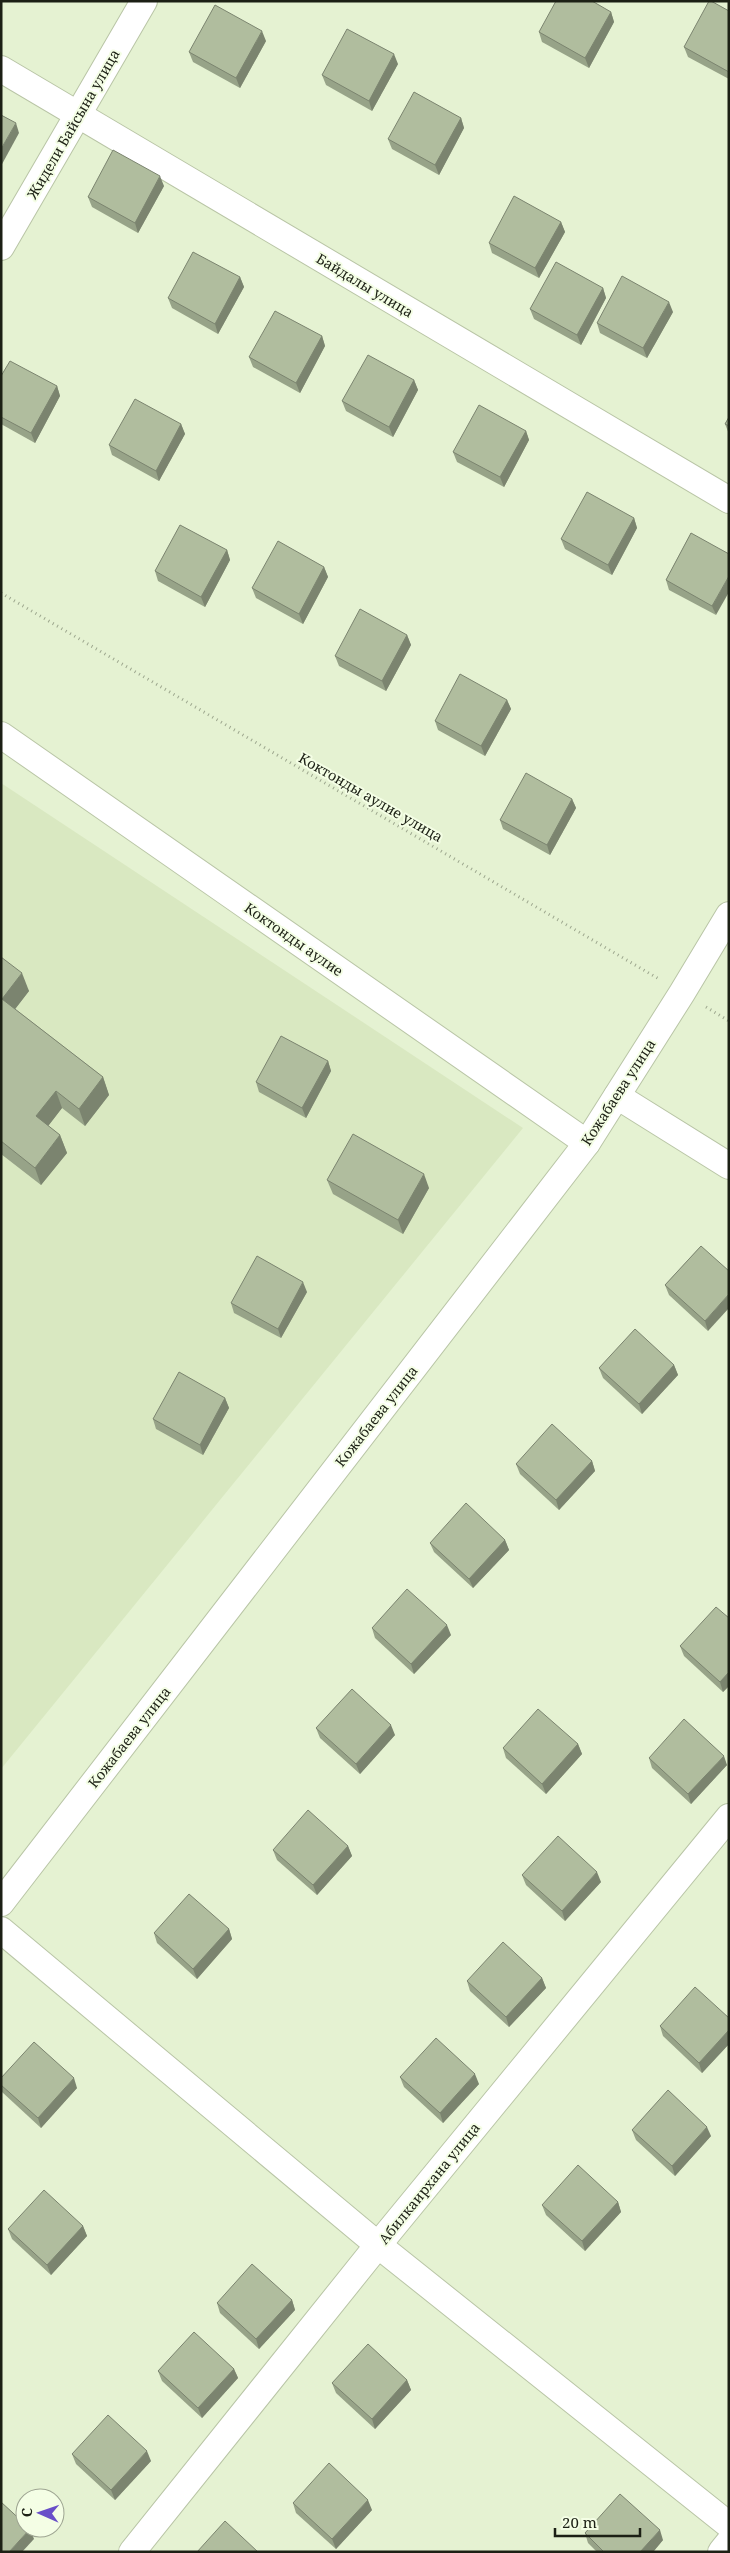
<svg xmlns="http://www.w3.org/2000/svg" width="730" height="2553" font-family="'Noto Serif',serif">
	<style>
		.built { fill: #d9e8c1 }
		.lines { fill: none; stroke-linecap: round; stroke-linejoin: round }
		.street-casing { stroke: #b9c5a6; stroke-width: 28 }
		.path { stroke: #9da78e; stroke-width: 3; stroke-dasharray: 1 4; stroke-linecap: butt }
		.street { stroke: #fff; stroke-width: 26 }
		.wall { fill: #97a388 }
		.shaded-wall { fill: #7b846f }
		.building { fill: #b0bd9e; stroke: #7b846f }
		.labels { text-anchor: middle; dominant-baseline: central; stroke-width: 4; stroke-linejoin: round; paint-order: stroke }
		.street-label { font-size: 14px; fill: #1c2015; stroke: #f4fee5 }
	</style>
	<rect width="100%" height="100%" fill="#e5f2d2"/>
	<polygon class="built" points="1,783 523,1128 1,1769"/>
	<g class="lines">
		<defs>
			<g id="street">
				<polyline points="1,69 729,500"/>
				<polyline points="1,247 144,1"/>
				<polyline points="1,735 587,1143"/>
				<polyline points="617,1096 729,1166"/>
				<polyline points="1,1903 587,1143 682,993 729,915"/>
				<polyline points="1,1930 378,2245 729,2525"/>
				<polyline points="132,2552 378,2245 729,1817"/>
				<polyline points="721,2552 729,2542"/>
			</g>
		</defs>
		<use href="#street" class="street-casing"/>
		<g class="path">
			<polyline points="1,593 659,979"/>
			<polyline points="706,1007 729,1021"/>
		</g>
		<use href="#street" class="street"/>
	</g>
	<g class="wall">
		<polygon points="729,11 729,79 688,57 684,47"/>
		<polygon points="611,12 614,22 589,68 542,42 539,32"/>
		<polygon points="266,41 240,88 193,62 189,52"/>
		<polygon points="398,64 372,111 326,85 322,75"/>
		<polygon points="461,118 464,128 439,175 392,149 388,139"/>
		<polygon points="164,186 138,233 92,207 88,197"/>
		<polygon points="561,222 565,232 539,278 492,253 489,243"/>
		<polygon points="240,277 244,287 218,334 172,308 168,298"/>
		<polygon points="603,288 606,298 581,345 534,319 530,309"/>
		<polygon points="673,312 647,358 600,333 597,323"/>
		<polygon points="322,336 325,346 300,393 253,367 249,357"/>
		<polygon points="1,376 57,386 60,396 35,443 1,424"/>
		<polygon points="414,380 418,390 393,437 346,411 342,401"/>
		<polygon points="729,417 729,434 725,424"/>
		<polygon points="181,424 185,434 159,481 112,455 109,445"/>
		<polygon points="526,431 529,440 504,487 457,462 453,452"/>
		<polygon points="634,518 637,528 612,575 565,549 561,539"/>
		<polygon points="691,533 716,615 669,590 666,580"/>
		<polygon points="227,550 230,560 205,607 158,581 155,571"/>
		<polygon points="324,567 328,577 303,624 256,598 252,588"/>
		<polygon points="407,635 411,645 386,691 339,666 335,656"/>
		<polygon points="507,700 511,709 485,756 438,730 435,721"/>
		<polygon points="572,799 576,808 550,855 503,829 500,820"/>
		<polygon points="1,957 29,991 15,1009 103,1077 109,1095 85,1126 62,1108 48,1126 60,1135 67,1153 41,1185 1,1154"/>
		<polygon points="328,1061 331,1071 306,1118 259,1092 256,1082"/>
		<polygon points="327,1180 429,1188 403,1234 333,1194"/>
		<polygon points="701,1246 708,1331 669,1295 665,1285"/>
		<polygon points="307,1292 281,1338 234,1313 231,1303"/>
		<polygon points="674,1365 678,1375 642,1414 603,1378 599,1368"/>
		<polygon points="225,1398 229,1408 203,1455 156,1429 153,1419"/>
		<polygon points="592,1461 595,1471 559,1510 520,1474 516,1464"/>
		<polygon points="505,1540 509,1550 473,1588 434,1552 430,1543"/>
		<polygon points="729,1618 729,1686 723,1692 684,1656 680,1646"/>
		<polygon points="372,1628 451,1635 414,1674 375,1638"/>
		<polygon points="316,1728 395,1735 360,1774 320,1738"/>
		<polygon points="578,1744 582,1754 546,1794 506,1758 503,1748"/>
		<polygon points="649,1758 727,1765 691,1804 652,1768"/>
		<polygon points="348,1846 352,1856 317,1895 277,1860 273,1850"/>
		<polygon points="522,1875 601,1882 565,1921 526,1885"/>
		<polygon points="229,1929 232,1939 197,1979 157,1943 154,1933"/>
		<polygon points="542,1978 546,1988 509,2027 470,1991 467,1981"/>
		<polygon points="729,2018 729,2044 702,2073 663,2036 660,2026"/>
		<polygon points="400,2077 479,2084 443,2123 404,2087"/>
		<polygon points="1,2085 77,2088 41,2128 2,2092"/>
		<polygon points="632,2130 711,2136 675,2176 636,2140"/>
		<polygon points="618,2202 621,2212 585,2251 546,2215 542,2205"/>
		<polygon points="83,2226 87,2236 51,2275 12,2239 8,2229"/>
		<polygon points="292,2300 295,2310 259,2349 220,2313 217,2303"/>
		<polygon points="234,2369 238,2378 202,2418 162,2381 158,2371"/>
		<polygon points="407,2380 411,2390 375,2429 336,2393 332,2383"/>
		<polygon points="72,2454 151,2461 115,2500 76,2464"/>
		<polygon points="293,2503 372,2510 336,2549 296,2513"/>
		<polygon points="585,2533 663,2540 653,2552 597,2552 588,2543"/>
	</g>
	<g class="shaded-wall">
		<polygon points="611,12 614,22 589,68 585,58"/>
		<polygon points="262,31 266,41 240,88 236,78"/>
		<polygon points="394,54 398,64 372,111 369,101"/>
		<polygon points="461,118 464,128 439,175 435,165"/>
		<polygon points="16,123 19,133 1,166 1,149"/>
		<polygon points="160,176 164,186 138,233 135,223"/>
		<polygon points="561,222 565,232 539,278 535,268"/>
		<polygon points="240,277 244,287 218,334 215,324"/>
		<polygon points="603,288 606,298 581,345 577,335"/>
		<polygon points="669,302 673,312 647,358 643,348"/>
		<polygon points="322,336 325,346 300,393 296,383"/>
		<polygon points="414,380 418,390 393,437 389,427"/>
		<polygon points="57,386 60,396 35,443 31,433"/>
		<polygon points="181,424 185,434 159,481 156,471"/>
		<polygon points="526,431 529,440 504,487 500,477"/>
		<polygon points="634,518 637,528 612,575 608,565"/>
		<polygon points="227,550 230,560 205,607 201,597"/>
		<polygon points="324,567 328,577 303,624 299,614"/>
		<polygon points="729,576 729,592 716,615 712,606"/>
		<polygon points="407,635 411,645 386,691 382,681"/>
		<polygon points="507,700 511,709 485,756 481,746"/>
		<polygon points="572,799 576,808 550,855 547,845"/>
		<polygon points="22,973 29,991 9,1017 2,999"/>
		<polygon points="328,1061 331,1071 306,1118 302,1108"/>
		<polygon points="103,1077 109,1095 85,1126 79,1109"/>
		<polygon points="56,1091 62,1108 42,1134 36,1116"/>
		<polygon points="60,1135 67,1153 41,1185 35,1168"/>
		<polygon points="424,1174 429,1188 403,1234 398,1220"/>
		<polygon points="303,1282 307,1292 281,1338 278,1329"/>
		<polygon points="729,1294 729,1308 708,1331 705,1321"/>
		<polygon points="674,1365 678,1375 642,1414 639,1404"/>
		<polygon points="225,1398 229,1408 203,1455 200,1445"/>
		<polygon points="592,1461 595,1471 559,1510 556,1500"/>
		<polygon points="505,1540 509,1550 473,1588 469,1579"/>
		<polygon points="447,1625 451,1635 414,1674 411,1664"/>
		<polygon points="729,1672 729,1686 723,1692 720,1682"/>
		<polygon points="391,1725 395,1735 360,1774 356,1764"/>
		<polygon points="578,1744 582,1754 546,1794 542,1784"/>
		<polygon points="724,1756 727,1765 691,1804 688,1794"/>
		<polygon points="348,1846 352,1856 317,1895 313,1885"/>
		<polygon points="597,1872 601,1882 565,1921 562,1911"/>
		<polygon points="229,1929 232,1939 197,1979 193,1969"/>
		<polygon points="542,1978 546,1988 509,2027 506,2017"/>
		<polygon points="729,2030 729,2044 702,2073 699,2063"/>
		<polygon points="475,2074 479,2084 443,2123 440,2113"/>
		<polygon points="74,2078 77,2088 41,2128 38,2118"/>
		<polygon points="707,2127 711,2136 675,2176 672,2166"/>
		<polygon points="618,2202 621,2212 585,2251 582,2241"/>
		<polygon points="83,2226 87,2236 51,2275 47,2265"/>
		<polygon points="292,2300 295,2310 259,2349 256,2339"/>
		<polygon points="234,2369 238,2378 202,2418 198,2408"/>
		<polygon points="407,2380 411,2390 375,2429 372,2419"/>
		<polygon points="147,2451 151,2461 115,2500 111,2490"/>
		<polygon points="368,2500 372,2510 336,2549 332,2539"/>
		<polygon points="30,2529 34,2539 22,2552 9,2552"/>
		<polygon points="660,2530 663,2540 653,2552 640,2552"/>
	</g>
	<g class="building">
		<polygon points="556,1 592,1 611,12 585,58 539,32"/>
		<polygon points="709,1 711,1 729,11 729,72 684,47"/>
		<polygon points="215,5 262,31 236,78 189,52"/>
		<polygon points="347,29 394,54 369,101 322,75"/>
		<polygon points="414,92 461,118 435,165 388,139"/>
		<polygon points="1,115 16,123 1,149"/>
		<polygon points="113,150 160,176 135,223 88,197"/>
		<polygon points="514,196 561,222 535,268 489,243"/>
		<polygon points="193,252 240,277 215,324 168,298"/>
		<polygon points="556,262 603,288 577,335 530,309"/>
		<polygon points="622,276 669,302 643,348 597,323"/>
		<polygon points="275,311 322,336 296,383 249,357"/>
		<polygon points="368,355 414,380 389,427 342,401"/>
		<polygon points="10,361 57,386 31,433 1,417 1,376"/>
		<polygon points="135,399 181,424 156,471 109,445"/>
		<polygon points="479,405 526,431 500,477 453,452"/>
		<polygon points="729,417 729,426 725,424"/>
		<polygon points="587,492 634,518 608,565 561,539"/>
		<polygon points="180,525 227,550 201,597 155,571"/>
		<polygon points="691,533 729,554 729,576 712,606 666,580"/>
		<polygon points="278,541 324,567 299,614 252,588"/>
		<polygon points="360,609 407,635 382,681 335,656"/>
		<polygon points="460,674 507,700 481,746 435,721"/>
		<polygon points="526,773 572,799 547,845 500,820"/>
		<polygon points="1,957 22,973 2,999 103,1077 79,1109 56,1091 36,1116 60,1135 35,1168 1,1141"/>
		<polygon points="281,1036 328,1061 302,1108 256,1082"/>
		<polygon points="353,1134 424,1174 398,1220 327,1180"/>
		<polygon points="701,1246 729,1271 729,1294 705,1321 665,1285"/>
		<polygon points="257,1256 303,1282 278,1329 231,1303"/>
		<polygon points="635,1329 674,1365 639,1404 599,1368"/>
		<polygon points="179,1372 225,1398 200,1445 153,1419"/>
		<polygon points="552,1424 592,1461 556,1500 516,1464"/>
		<polygon points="466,1503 505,1540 469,1579 430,1543"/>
		<polygon points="407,1589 447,1625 411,1664 372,1628"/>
		<polygon points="716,1607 729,1618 729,1672 720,1682 680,1646"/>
		<polygon points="352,1689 391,1725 356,1764 316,1728"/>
		<polygon points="538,1709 578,1744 542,1784 503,1748"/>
		<polygon points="684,1719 724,1756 688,1794 649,1758"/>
		<polygon points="308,1810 348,1846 313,1885 273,1850"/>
		<polygon points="558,1836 597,1872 562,1911 522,1875"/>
		<polygon points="189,1894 229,1929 193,1969 154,1933"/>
		<polygon points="503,1942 542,1978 506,2017 467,1981"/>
		<polygon points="695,1987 729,2018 729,2030 699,2063 660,2026"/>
		<polygon points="436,2038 475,2074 440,2113 400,2077"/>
		<polygon points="34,2042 74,2078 38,2118 1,2085 1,2078"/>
		<polygon points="668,2090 707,2127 672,2166 632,2130"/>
		<polygon points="578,2165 618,2202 582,2241 542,2205"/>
		<polygon points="44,2190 83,2226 47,2265 8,2229"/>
		<polygon points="252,2264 292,2300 256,2339 217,2303"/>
		<polygon points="194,2332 234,2369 198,2408 158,2371"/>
		<polygon points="368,2344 407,2380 372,2419 332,2383"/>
		<polygon points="108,2415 147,2451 111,2490 72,2454"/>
		<polygon points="329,2463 368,2500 332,2539 293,2503"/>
		<polygon points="620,2494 660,2530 640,2552 604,2552 585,2533"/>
		<polygon points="1,2502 25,2524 25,2528 29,2528 30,2529 9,2552 1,2552"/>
		<polygon points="225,2521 258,2552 197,2552"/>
	</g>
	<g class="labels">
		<g class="street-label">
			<text transform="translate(73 124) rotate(-60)">Жидели Байсына улица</text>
			<text transform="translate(365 285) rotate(31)">Байдалы улица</text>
			<text transform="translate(371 797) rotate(30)">Коктонды аулие улица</text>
			<text transform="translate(294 939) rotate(35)">Коктонды аулие</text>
			<text transform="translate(618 1092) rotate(-57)">Кожабаева улица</text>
			<text transform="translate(376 1416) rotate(-52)">Кожабаева улица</text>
			<text transform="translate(129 1737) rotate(-52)">Кожабаева улица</text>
			<text transform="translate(429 2183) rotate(-51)">Абилкаирхана улица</text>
		</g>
	</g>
	<rect width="730" height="2553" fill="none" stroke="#1c2015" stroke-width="5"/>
	<g transform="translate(40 2513) rotate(272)"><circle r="24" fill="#f4fee5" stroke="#9ea592"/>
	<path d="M0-4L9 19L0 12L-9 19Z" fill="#694fc8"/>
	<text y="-8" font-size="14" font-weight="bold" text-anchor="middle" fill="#1c2015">С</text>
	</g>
	<path d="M555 2528v8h85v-8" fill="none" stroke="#1c2015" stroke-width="2.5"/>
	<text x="562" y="2528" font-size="15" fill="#1c2015" stroke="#f4fee5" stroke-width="4" paint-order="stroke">20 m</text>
</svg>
